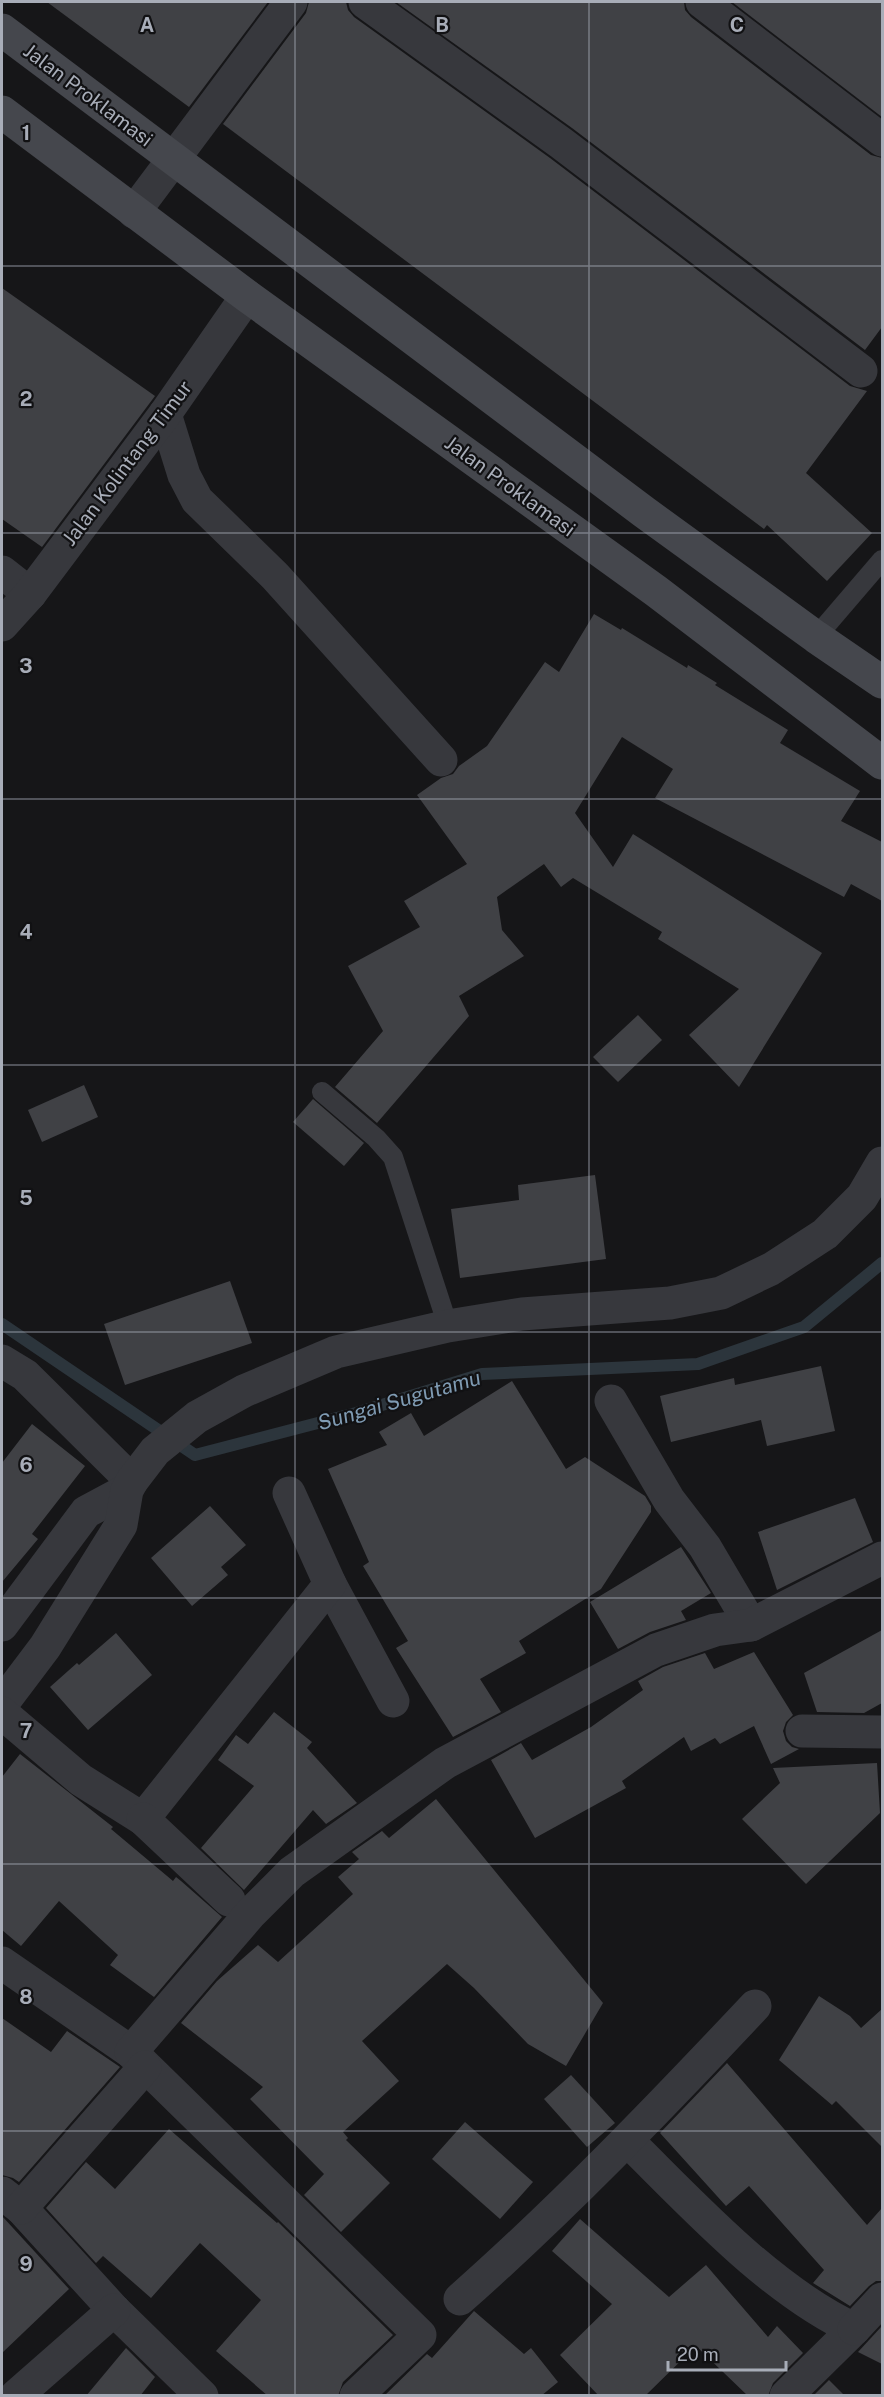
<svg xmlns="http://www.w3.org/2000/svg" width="884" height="2397" font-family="'Public Sans',sans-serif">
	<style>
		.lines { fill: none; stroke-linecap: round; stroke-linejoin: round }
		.stream { stroke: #2c353c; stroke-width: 12 }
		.building { fill: #404145 }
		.lane { stroke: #37383d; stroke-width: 20 }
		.street { stroke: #37383d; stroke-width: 33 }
		.secondary { stroke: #45474d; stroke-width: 33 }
		.grid { fill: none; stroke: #a8adb8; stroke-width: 1.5; stroke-opacity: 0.55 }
		.labels { text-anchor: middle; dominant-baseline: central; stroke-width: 4.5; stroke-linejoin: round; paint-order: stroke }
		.street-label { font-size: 20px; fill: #a8adb8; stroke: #111113 }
		.water-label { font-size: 21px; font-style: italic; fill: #7f9bb3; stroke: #111113 }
		.grid-label { font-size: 20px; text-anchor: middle; font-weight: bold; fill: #a8adb8; stroke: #111113; stroke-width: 4.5; stroke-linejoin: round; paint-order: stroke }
	</style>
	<rect width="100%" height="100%" fill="#161618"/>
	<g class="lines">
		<polyline class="stream" points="2,1324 195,1455 356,1413 482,1374 698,1364 804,1327 882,1263"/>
	</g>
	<g class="building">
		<polygon points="47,2 268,2 189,107"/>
		<polygon points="309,2 346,2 348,10 354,17 550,158 850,386 867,391 806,473 872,533 827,581 767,525 764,529 223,124 306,13"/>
		<polygon points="396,2 684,2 685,10 691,17 871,155 882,158 882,327 865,350 572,128"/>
		<polygon points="732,2 882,2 882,117"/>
		<polygon points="2,288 155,396 42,547 2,519"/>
		<polygon points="594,614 621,630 622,628 687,668 688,665 717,683 715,685 788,730 780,743 860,791 841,821 882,842 882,901 851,884 844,897 655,798 673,769 622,737 575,813 613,867 633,834 822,953 739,1087 689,1035 739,989 658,939 662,932 573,878 561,887 544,864 497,897 502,930 524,956 459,996 469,1016 377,1123 335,1087 383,1031 348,966 420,927 404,901 467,864 417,795 441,778 453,774 459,766 487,746 545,662 559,672"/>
		<polygon points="638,1015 662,1040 618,1082 593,1057"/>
		<polygon points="84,1085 98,1117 42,1142 28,1110"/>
		<polygon points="313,1099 364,1143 344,1166 293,1122"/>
		<polygon points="595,1175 606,1259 460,1278 451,1209 519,1200 518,1185"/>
		<polygon points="230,1281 252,1343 125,1385 104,1324"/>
		<polygon points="821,1366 835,1431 767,1446 761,1420 671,1442 660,1396 734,1378 735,1385"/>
		<polygon points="512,1381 566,1469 585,1457 645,1496 651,1506 651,1512 601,1589 519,1641 526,1653 480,1679 501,1712 453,1737 396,1648 408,1641 363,1566 369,1562 328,1469 387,1445 379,1432 411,1413 424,1436"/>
		<polygon points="32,1424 85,1466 32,1534 38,1539 2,1582 2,1463"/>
		<polygon points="855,1498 873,1542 777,1590 758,1532"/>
		<polygon points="210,1506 246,1545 221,1567 228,1575 192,1606 151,1558"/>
		<polygon points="681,1547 711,1593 681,1611 686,1620 650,1632 618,1649 590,1602"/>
		<polygon points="882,1630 882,1703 864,1713 817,1712 804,1673"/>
		<polygon points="116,1633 152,1675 88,1730 50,1687 77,1663 79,1665"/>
		<polygon points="754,1652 793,1715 786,1722 783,1731 786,1741 792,1747 799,1749 771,1764 754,1726 720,1744 715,1738 691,1751 684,1737 622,1781 626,1788 535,1838 491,1760 521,1743 532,1760 591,1727 643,1690 638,1681 663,1667 705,1653 714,1669"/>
		<polygon points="274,1712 312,1742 307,1748 357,1803 326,1824 313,1810 244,1890 201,1848 254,1786 218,1760 236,1735 248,1744"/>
		<polygon points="20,1754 113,1827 111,1829 173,1881 176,1877 181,1881 222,1917 154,1997 110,1965 118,1955 59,1901 21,1946 2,1930 2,1777"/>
		<polygon points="877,1763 880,1813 806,1884 742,1819 780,1783 773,1768"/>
		<polygon points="436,1799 603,2003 566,2066 528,2044 474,1988 447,1964 362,2041 399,2081 343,2132 348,2138 346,2140 390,2183 341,2232 304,2195 324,2174 250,2099 263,2087 181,2023 217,1981 258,1945 278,1962 353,1894 338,1877 359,1859 352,1852 382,1831 389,1838"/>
		<polygon points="819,1996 850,2016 861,2028 882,2009 882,2147 836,2101 832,2105 779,2060"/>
		<polygon points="2,2018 51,2052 67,2031 120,2067 19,2182 13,2178 2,2175"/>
		<polygon points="727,2063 867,2225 882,2208 882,2281 876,2281 869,2286 850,2306 813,2283 824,2270 749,2186 726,2206 660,2133"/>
		<polygon points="571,2075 615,2123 587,2147 544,2099"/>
		<polygon points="465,2122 533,2182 500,2219 432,2159"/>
		<polygon points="169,2129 277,2223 278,2222 393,2335 343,2382 338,2396 268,2396 216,2351 261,2300 200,2243 151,2298 103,2256 96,2263 46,2208 86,2162 115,2189"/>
		<polygon points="2,2216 69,2289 2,2353"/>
		<polygon points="580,2219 669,2297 706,2265 768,2337 777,2326 803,2353 773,2383 768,2396 748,2396 696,2346 645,2396 599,2396 560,2355 612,2304 552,2251"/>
		<polygon points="474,2311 524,2354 531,2348 558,2382 541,2396 384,2396 427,2354 432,2358"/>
		<polygon points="882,2326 882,2364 858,2352"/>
		<polygon points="126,2348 155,2377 140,2396 86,2396"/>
		<polygon points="829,2380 845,2396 813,2396"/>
	</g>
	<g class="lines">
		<g class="lane">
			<polyline points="816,637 882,560"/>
			<polyline points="322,1092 376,1138 393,1157 448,1326"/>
		</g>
		<g class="street">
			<polyline points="365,2 561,143 861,371"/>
			<polyline points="702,2 882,140"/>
			<polyline points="134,212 291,2"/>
			<polyline points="165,414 184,475 197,500 275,576 441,760"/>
			<polyline points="2,572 30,594"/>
			<polyline points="2,625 30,594 165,414 247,296"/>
			<polyline points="2,1361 25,1375 132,1481"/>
			<polyline points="611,1401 669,1500 705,1547 751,1625"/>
			<polyline points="330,1584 393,1701"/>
			<polyline points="2,1625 86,1512 127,1490"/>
			<polyline points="2,1704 45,1647 121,1525 127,1490 132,1481 155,1451 197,1417 244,1391 336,1352 448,1326 522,1314 670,1303 721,1293 771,1269 825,1234 862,1197 882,1163"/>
			<polyline points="2,1713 81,1780 143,1819 330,1584 289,1493"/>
			<polyline points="802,1731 882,1732"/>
			<polyline points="143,1819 229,1900"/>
			<polyline points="2,1963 131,2052 420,2335 356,2396"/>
			<polyline points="131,2052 251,1913 292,1872 445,1763 656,1650 715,1630 751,1625 882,1558"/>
			<path d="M628 2141C693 2205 770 2290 854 2329L786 2396"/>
			<polyline points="2,2193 21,2208 114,2310 202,2396"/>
			<polyline points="21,2208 145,2067"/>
			<path d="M460 2299C564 2207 660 2107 755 2006"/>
			<polyline points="854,2329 882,2299"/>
			<polyline points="16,2396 114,2310"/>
		</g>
		<g class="secondary">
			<polyline points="2,30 644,512 816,637 882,682"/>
			<polyline points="2,112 247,296 656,591 882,763"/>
		</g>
	</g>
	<path class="grid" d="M295 2V2396M589 2V2396M2 266H882M2 533H882M2 799H882M2 1065H882M2 1332H882M2 1598H882M2 1864H882M2 2131H882"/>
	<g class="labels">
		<g class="street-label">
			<text transform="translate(88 95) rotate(37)">Jalan Proklamasi</text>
			<text transform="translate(127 463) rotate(-53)">Jalan Kolintang Timur</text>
			<text transform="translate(510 486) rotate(36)">Jalan Proklamasi</text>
		</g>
		<g class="water-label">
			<text transform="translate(399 1400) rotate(-16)">Sungai Sugutamu</text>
		</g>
	</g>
	<g class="grid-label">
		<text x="147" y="32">A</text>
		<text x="442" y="32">B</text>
		<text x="737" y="32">C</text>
		<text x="26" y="140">1</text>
		<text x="26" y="406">2</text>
		<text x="26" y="673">3</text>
		<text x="26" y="939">4</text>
		<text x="26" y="1205">5</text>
		<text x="26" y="1472">6</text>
		<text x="26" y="1738">7</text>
		<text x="26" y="2004">8</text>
		<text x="26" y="2271">9</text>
	</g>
	<rect width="884" height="2397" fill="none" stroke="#a8adb8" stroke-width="6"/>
	<path d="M668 2361v9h118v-9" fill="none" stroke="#a8adb8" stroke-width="3"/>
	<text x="677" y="2361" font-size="18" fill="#a8adb8" stroke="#111113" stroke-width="4.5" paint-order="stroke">20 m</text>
</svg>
